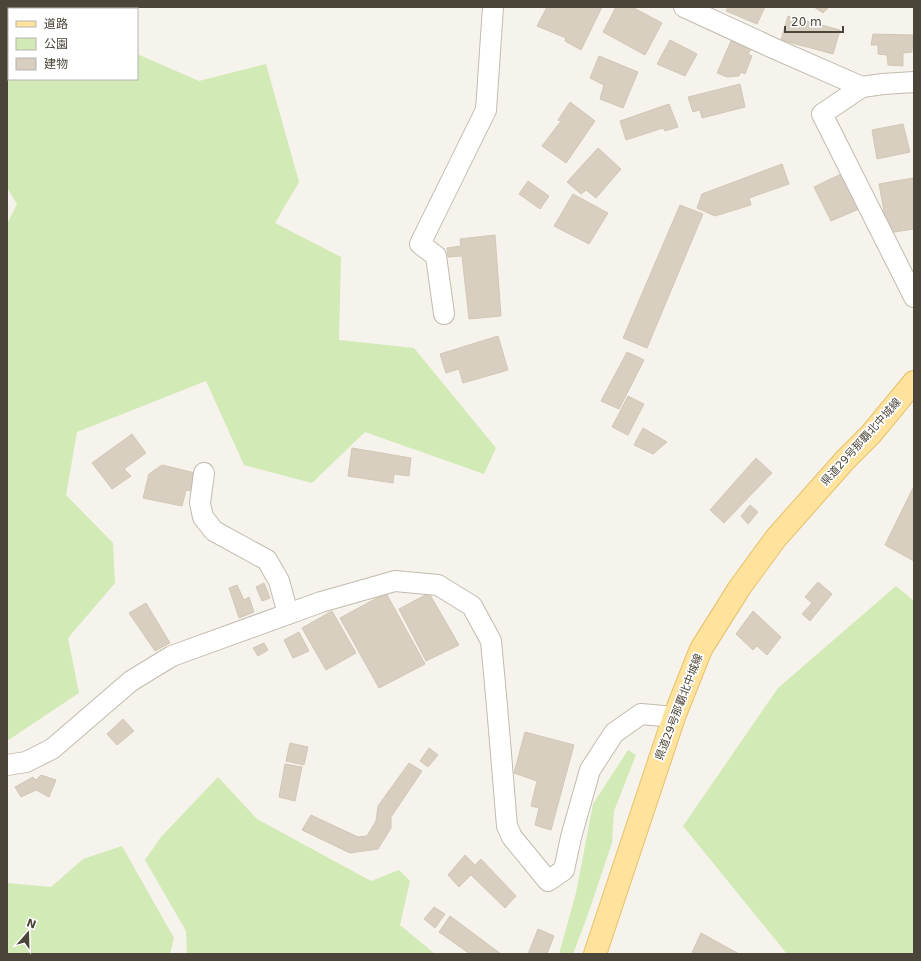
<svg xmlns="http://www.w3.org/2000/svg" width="921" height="961" font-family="'DejaVu Sans','Noto Sans JP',sans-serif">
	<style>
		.green { fill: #d2eab5 }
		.building { fill: #d8cfc1; stroke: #d3c7b4 }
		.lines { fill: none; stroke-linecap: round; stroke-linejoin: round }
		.minor-casing { stroke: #c2bbae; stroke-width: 22 }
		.primary-casing { stroke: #e6c16a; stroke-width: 24 }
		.minor { stroke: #fff; stroke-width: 20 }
		.primary { stroke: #ffe39c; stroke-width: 22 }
		.labels { text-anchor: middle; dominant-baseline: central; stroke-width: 3.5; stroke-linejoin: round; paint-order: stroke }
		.street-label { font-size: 11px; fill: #4b4439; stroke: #fff }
	</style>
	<rect width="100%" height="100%" fill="#f6f3ec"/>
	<g class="green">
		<polygon points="137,54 199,81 266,64 299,182 275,223 341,257 339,340 414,348 496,448 484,474 365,432 312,483 244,465 206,381 77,432 66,495 113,543 115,583 68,638 79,693 7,741 7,224 17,204 7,188 7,72 9,71 9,79 137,79"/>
		<polygon points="896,586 914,601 914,954 787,954 683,826 778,688"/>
		<polygon points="628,750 636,755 614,811 612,843 587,917 573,954 559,954 576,893 593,804"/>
		<polygon points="218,777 257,819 371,881 399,870 410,881 400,925 435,954 187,954 186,931 145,860 161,837"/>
		<polygon points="122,846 174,938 170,954 7,954 7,883 51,887 83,859"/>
	</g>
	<g class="building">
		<polygon points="7,7 17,7 18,9 9,9 9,22 7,22"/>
		<polygon points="547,7 602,7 581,50 565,41 566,38 537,26"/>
		<polygon points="616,7 632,7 662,23 645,55 603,32"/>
		<polygon points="728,7 765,7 757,24 726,11"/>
		<polygon points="814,7 829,7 823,13"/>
		<polygon points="788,16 840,30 833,54 781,40"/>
		<polygon points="873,34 913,35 912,52 903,53 903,66 888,65 887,55 878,54 878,45 871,45"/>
		<polygon points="670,40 697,54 685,76 657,64"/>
		<polygon points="731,41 751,49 748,54 752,56 745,74 741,72 739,76 727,77 717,73"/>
		<polygon points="599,56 638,72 623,108 600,99 604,85 590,78"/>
		<polygon points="740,84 745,107 702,118 700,110 693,112 688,97"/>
		<polygon points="570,102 595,121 566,163 542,146 561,121 558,120"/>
		<polygon points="669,104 678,127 665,131 663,128 626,140 620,121"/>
		<polygon points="903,124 910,152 877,159 872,130"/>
		<polygon points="598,148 621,169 596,198 586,190 581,194 567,182"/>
		<polygon points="782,164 789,184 749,198 751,205 715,216 697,208 702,194"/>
		<polygon points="841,174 859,209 831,221 814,187"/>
		<polygon points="913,178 914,185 914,229 888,233 879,184"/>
		<polygon points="528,181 549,196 540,209 519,194"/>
		<polygon points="573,194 608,213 589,244 554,226"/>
		<polygon points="680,205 703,214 647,348 623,338"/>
		<polygon points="495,235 501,316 469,319 462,256 448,257 447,248 461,246 460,239"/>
		<polygon points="498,336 508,370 463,383 459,369 446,373 440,354"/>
		<polygon points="627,352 644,360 619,409 601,401"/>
		<polygon points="628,396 644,404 628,435 612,427"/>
		<polygon points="643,428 667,442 653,454 634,445"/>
		<polygon points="132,434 146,453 124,469 131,476 112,489 92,463"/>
		<polygon points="352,448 411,458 409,476 394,474 393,483 348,476"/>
		<polygon points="756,458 772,473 724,523 710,510"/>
		<polygon points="162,465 195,473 191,491 186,490 182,506 143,498 149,474"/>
		<polygon points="914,486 914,561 885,545"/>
		<polygon points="750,505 758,512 748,524 741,516"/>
		<polygon points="818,582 832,594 810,621 802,614 812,603 805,597"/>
		<polygon points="264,583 270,598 262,601 256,587"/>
		<polygon points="237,585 244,600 249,597 254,612 239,618 229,588"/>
		<polygon points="386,593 425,664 379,688 340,618"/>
		<polygon points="429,593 459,645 426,661 399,609"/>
		<polygon points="146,603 170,643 155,651 129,613"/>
		<polygon points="332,611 356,653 326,670 302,628"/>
		<polygon points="753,611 781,637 767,655 757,646 753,650 736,634"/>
		<polygon points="299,632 309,651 293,658 284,640"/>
		<polygon points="264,643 268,650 258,656 253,648"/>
		<polygon points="123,719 134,731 117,745 107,734"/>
		<polygon points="525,732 574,745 551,830 535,825 539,808 531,806 537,781 514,773"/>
		<polygon points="290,743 308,747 304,765 286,761"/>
		<polygon points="429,748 438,755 428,767 420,761"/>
		<polygon points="409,763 422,771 391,817 391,828 378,849 350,853 302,830 311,815 358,837 367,836 376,821 378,806"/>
		<polygon points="285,764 302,767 295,801 279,797"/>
		<polygon points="41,775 56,780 49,797 36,790 21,797 15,787 33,777 36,780"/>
		<polygon points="465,855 475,865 481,859 516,896 505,908 471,875 459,887 448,875"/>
		<polygon points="434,907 445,914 435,928 424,919"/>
		<polygon points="450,916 501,954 470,954 439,932"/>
		<polygon points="538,929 554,936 547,954 528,954"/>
		<polygon points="701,933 739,954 694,954 692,953"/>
	</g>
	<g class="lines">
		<defs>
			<g id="minor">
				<polyline points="684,7 773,48 862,87"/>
				<polyline points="914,82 883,84 862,87 822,114 914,297"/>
				<polyline points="444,314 436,256 420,244 486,110 493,7"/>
				<polyline points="204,473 200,503 203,517 214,531 267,560 279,581 288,614"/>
				<polyline points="7,765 26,762 52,749 131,681 172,656 321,602 395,581 438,585 472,606 491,641 497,706 507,826 512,837 548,881 564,870 571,837 590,770 614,733 641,714 674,717"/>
			</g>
			<polyline id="primary" points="595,954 674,717 701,649 740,587 776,538 846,459 871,434 914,382"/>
		</defs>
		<use href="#minor" class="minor-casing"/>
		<use href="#primary" class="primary-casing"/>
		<use href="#minor" class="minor"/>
		<use href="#primary" class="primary"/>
	</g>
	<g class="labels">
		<g class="street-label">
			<text transform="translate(861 442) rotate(-48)">県道29号那覇北中城線</text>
			<text transform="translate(679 707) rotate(-69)">県道29号那覇北中城線</text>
		</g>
	</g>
	<rect width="921" height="961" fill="none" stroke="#4b4439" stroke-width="16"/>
	<rect x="8" y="8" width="130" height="72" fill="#ffffff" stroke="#b7b4b0"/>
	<rect x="16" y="21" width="20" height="6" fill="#ffe39c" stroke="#b7b4b0"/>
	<text x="44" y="28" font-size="12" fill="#4b4439">道路</text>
	<rect x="16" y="38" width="20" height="12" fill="#d2eab5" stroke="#b7b4b0"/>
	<text x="44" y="48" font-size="12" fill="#4b4439">公園</text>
	<rect x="16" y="58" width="20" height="12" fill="#d8cfc1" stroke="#b7b4b0"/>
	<text x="44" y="68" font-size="12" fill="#4b4439">建物</text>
	<g transform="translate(28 933) rotate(20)" stroke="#ffffff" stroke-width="3" paint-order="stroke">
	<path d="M0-3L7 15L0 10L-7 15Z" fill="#4b4439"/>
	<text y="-6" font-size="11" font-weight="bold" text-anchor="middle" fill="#4b4439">N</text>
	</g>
	<path d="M785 26v6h58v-6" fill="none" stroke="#4b4439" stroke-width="2"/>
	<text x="791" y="26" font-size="12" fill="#4b4439" stroke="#ffffff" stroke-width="3" paint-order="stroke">20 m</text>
</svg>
